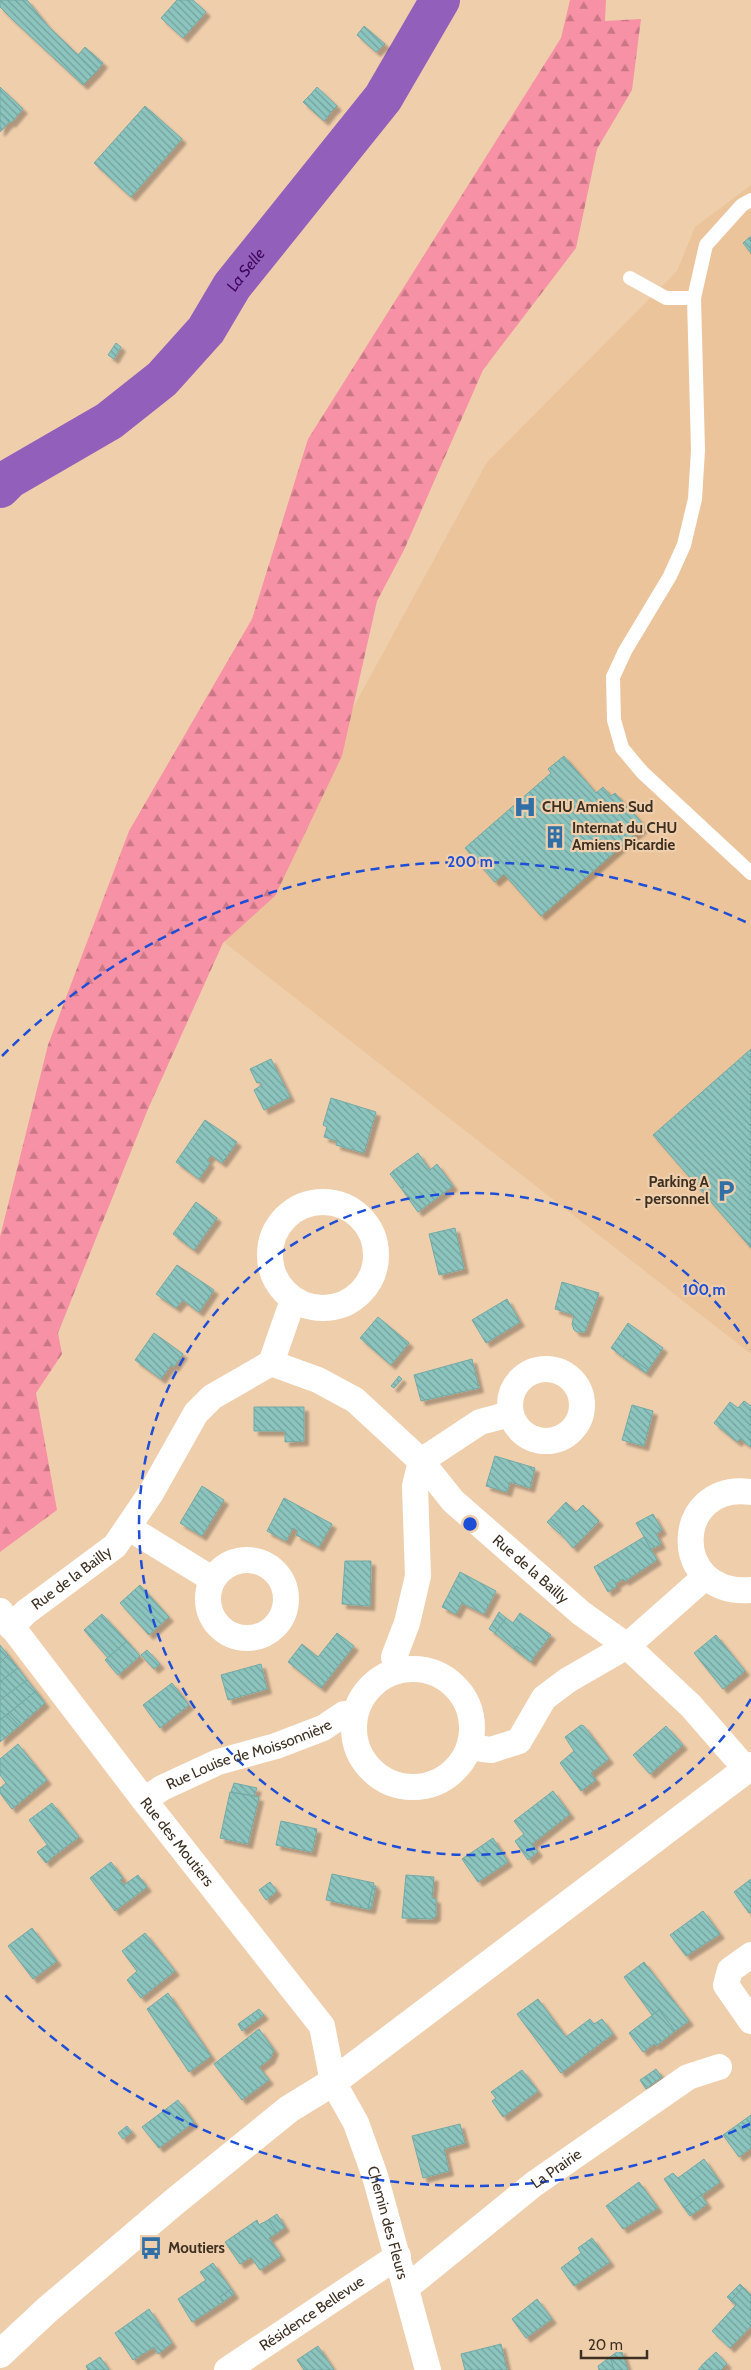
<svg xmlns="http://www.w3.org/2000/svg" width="751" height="2370" font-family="Cabin,sans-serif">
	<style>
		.built { fill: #ebc49b }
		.forest { fill: url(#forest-firs) }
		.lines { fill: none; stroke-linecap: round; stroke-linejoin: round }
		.river { stroke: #925fbb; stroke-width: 40 }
		.building { fill: url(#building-back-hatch); stroke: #72aaa5; filter: url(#shadow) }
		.lane { stroke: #fff; stroke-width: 14 }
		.street { stroke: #fff; stroke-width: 26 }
		.secondary { stroke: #fff; stroke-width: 28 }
		.ring { fill: none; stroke: #1d4ed8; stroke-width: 2.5; stroke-dasharray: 9 6 }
		.labels { text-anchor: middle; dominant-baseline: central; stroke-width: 4.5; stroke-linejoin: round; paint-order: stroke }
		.poi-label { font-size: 15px; font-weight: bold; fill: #3d3022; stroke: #efceab; text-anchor: start }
		.street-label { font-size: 15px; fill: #3d3022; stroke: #efceab }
		.water-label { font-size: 16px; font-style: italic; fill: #3e065e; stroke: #efceab }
		.centre { fill: #1d4ed8; stroke: #efceab; stroke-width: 2.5 }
		.ring-label { font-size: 15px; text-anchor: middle; font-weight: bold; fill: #1d4ed8; stroke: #efceab; stroke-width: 4.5; stroke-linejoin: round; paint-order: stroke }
	</style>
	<defs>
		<pattern id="forest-firs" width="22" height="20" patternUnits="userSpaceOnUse" patternTransform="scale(1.25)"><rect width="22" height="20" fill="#f791a5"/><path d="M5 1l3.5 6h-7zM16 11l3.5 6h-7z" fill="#c97786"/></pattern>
		<pattern id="building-back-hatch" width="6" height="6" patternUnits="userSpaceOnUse" patternTransform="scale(1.25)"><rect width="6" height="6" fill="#8cc5bf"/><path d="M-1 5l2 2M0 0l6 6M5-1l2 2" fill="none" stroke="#74a09b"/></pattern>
		<filter id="shadow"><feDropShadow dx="4.5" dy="4.5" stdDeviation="1" flood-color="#0004"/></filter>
	</defs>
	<rect width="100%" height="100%" fill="#efceab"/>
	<polygon class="built" points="751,185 751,1354 225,943 487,462 677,271 695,227"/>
	<polygon class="forest" points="570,0 606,0 605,21 641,19 632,90 597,149 576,248 483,370 404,550 377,601 342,756 275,896 223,943 148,1109 58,1333 62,1354 36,1393 57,1510 0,1552 0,1237 48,1045 129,831 252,619 308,439 561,38"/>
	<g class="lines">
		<path class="river" id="s1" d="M0 488 9 479 109 421 162 379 206 330 232 286 383 98 440 0"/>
	</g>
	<g class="building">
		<polygon points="0,0 27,0 48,26 96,72 83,85 12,19 0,7"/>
		<polygon points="177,0 193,0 206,12 183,38 161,18"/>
		<polygon points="364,26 385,44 376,52 357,35"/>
		<polygon points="85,47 103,63 96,72 78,55"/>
		<polygon points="0,87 23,109 11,123 0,112"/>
		<polygon points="317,87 337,106 331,112 311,94"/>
		<polygon points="311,94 331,112 324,121 303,102"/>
		<polygon points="145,106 182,139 131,197 94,163"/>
		<polygon points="0,112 10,121 0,132"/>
		<polygon points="751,236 751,253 743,243"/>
		<polygon points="116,343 121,347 114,359 108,355"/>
		<polygon points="564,756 596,793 603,787 611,796 615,793 645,826 541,916 504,874 495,882 465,848 551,773 548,769"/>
		<polygon points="751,1049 751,1248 653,1135"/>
		<polygon points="271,1059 290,1097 264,1110 254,1090 262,1085 260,1082 257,1083 250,1069"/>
		<polygon points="331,1098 376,1112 364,1153 336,1145 337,1141 324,1137 327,1127 323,1125"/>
		<polygon points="205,1120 237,1142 222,1163 211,1155 207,1161 210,1163 199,1179 176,1162"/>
		<polygon points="418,1153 430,1170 437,1164 453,1186 418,1212 401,1188 404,1187 393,1171"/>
		<polygon points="393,1171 404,1187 401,1188 390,1174"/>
		<polygon points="196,1202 217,1218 194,1250 173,1234"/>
		<polygon points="455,1228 464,1269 439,1275 429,1234"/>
		<polygon points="177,1265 214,1290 199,1312 183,1300 176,1308 156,1294"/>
		<polygon points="562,1282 599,1293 585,1332 577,1332 574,1330 572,1324 574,1315 555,1309"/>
		<polygon points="507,1299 520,1322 486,1343 472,1320"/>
		<polygon points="378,1317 409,1343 391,1365 360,1338"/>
		<polygon points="628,1323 663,1348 648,1370 625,1354 623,1357 611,1348"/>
		<polygon points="154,1333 183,1354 174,1367 171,1365 161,1379 135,1360"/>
		<polygon points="625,1354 648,1370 646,1373 623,1357"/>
		<polygon points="472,1359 479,1388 421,1401 414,1375"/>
		<polygon points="399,1376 402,1379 394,1388 391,1386"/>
		<polygon points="744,1401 751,1406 751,1447 740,1439 737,1442 714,1423 730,1402 738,1408"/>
		<polygon points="632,1405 653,1411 644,1446 622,1440"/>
		<polygon points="254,1407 304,1407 304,1441 285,1442 285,1431 254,1431"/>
		<polygon points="495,1456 535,1468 530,1488 510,1482 507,1492 486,1486"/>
		<polygon points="202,1486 224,1500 202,1536 180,1523"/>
		<polygon points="284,1498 332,1524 319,1547 296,1535 298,1531 293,1528 286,1541 267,1531"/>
		<polygon points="566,1502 576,1512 583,1505 599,1521 573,1548 549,1520"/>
		<polygon points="653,1514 662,1530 656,1534 661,1544 651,1549 636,1523"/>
		<polygon points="549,1520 561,1532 560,1534 547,1522"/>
		<polygon points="644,1537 657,1560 625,1581 623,1579 615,1584 617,1586 608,1592 594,1567"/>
		<polygon points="345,1561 371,1561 370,1606 342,1604"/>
		<polygon points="460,1572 496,1591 484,1614 462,1603 456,1614 442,1607"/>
		<polygon points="140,1585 169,1617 149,1635 120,1603"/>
		<polygon points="499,1612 506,1618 495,1633 489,1629"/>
		<polygon points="520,1613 551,1635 533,1658 516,1646 514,1649 495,1633 506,1618 513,1623"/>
		<polygon points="102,1614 127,1641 108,1658 84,1630"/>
		<polygon points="337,1633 354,1646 321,1688 288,1662 302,1644 318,1657"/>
		<polygon points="716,1635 745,1671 723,1689 694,1653"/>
		<polygon points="127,1641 140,1656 118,1675 105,1660"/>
		<polygon points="0,1645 8,1655 0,1663"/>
		<polygon points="516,1646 533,1658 531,1662 514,1649"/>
		<polygon points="147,1650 160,1664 154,1669 141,1655"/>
		<polygon points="8,1655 18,1668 0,1682 0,1663"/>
		<polygon points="261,1664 267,1689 228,1700 221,1675"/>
		<polygon points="18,1668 27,1680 0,1700 0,1682"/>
		<polygon points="27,1680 36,1691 0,1720 0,1700"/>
		<polygon points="172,1683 189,1705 160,1728 143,1705"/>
		<polygon points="36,1691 45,1703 19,1726 8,1714"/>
		<polygon points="8,1714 19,1726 0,1742 0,1720"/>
		<polygon points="581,1725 584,1726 609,1759 591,1773 596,1780 581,1791 560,1763 574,1751 565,1737"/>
		<polygon points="666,1726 683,1745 650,1774 633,1755"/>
		<polygon points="18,1744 47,1780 12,1809 0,1793 0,1788 6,1783 0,1775 0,1759"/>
		<polygon points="234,1783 257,1788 254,1796 231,1792"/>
		<polygon points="553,1791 570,1814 532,1844 538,1852 528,1860 515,1841 524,1834 514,1821"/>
		<polygon points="230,1792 259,1797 248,1844 220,1838"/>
		<polygon points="52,1803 79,1837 55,1855 29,1820"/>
		<polygon points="281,1821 317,1829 312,1852 276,1845"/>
		<polygon points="493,1838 508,1862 478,1882 462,1859"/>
		<polygon points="47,1845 55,1855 46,1863 37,1852"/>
		<polygon points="111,1862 123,1878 120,1880 124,1885 138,1875 147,1887 115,1911 90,1878"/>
		<polygon points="332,1874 374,1883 368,1909 326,1900"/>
		<polygon points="406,1875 434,1877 432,1898 436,1899 436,1916 432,1919 402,1918"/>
		<polygon points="751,1879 751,1912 749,1913 734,1892"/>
		<polygon points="270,1882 277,1891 266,1900 259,1890"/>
		<polygon points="373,1886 376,1886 371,1909 368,1909"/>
		<polygon points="703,1911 720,1934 686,1956 670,1935"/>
		<polygon points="32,1928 57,1961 33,1979 8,1946"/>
		<polygon points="145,1933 175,1971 141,1998 127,1980 137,1971 122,1951"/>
		<polygon points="644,1962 689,2021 675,2031 659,2010 652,2015 624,1977"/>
		<polygon points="168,1993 211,2056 189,2072 147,2009"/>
		<polygon points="538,1999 566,2037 590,2019 594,2024 602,2019 613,2034 561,2073 517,2014"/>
		<polygon points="259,2009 264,2015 242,2031 238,2024"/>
		<polygon points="659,2010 675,2031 656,2046 654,2044 643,2052 629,2033"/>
		<polygon points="259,2029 274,2050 270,2059 259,2067 269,2080 242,2100 214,2064"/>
		<polygon points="656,2069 662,2077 652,2084 646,2076"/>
		<polygon points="522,2070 538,2091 503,2117 492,2101 496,2098 491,2092"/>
		<polygon points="646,2076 652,2084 646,2089 640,2080"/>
		<polygon points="178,2100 194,2122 159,2148 142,2127"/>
		<polygon points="751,2115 751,2148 739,2157 723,2135"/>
		<polygon points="460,2124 465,2143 444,2149 449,2171 423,2178 412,2136"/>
		<polygon points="127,2126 132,2132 123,2139 118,2133"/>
		<polygon points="704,2159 720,2182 684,2208 664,2179 673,2173 678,2178"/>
		<polygon points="639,2182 658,2208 623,2229 606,2206"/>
		<polygon points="701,2195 707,2204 690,2216 684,2208"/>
		<polygon points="277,2214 285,2227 277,2233 268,2220"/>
		<polygon points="257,2220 259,2225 268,2220 277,2233 269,2238 281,2256 260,2270 251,2257 240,2264 225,2242"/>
		<polygon points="592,2238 610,2262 574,2286 561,2268 581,2253 578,2248"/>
		<polygon points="213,2263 231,2289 220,2297 223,2302 192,2322 178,2299 206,2280 200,2272"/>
		<polygon points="740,2284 743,2287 731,2301 727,2297"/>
		<polygon points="743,2287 751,2295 751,2326 730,2348 712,2331 736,2305 731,2301"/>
		<polygon points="231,2289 234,2294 223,2302 220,2297"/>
		<polygon points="537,2299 552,2319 526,2338 512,2319"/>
		<polygon points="149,2309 172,2343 158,2354 154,2347 133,2360 115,2333"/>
		<polygon points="501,2344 507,2370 465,2370 461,2354"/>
		<polygon points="318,2346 334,2370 304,2370 297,2360"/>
		<polygon points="621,2349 628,2370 614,2370 610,2357"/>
		<polygon points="716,2352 727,2364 721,2370 712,2370 704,2363"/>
		<polygon points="100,2357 109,2370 88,2370 86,2366"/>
		<polygon points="610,2357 614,2370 599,2370 598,2366"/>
		<polygon points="704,2363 712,2370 698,2370"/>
	</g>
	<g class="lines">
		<g class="lane">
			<polyline points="751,200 742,205 706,245 694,298 698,450 695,499 684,545 670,576 625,651 613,677 614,720 622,748 642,772 751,873"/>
			<polyline points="630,278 666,298 694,298"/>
		</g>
		<g class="street">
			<circle cx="323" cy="1255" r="53"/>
			<polyline points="271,1363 293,1300"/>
			<circle cx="546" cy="1405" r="36"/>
			<path d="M751 1492C673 1481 668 1596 751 1590"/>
			<polyline points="129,1528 212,1579"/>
			<circle cx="247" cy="1599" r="39"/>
			<path id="s2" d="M0 1611 144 1800 322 2026 333 2082 356 2123 375 2176 428 2370"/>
			<path id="s3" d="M11 1627 26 1612 115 1546 151 1493 196 1413 212 1397 271 1363 318 1380 355 1400 421 1461 453 1501 581 1613 627 1646 691 1706 746 1769"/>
			<circle cx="413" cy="1728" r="59"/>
			<polyline points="397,1670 394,1657 407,1623 418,1576 415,1486 421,1461 480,1422 510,1414"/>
			<polyline points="469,1747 491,1750 519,1741 544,1698 568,1680 627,1646 705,1577"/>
			<path id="s4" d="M144 1800 162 1788 218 1762 276 1746 323 1728 344 1714H354"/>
			<polyline points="751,1955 730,1970 726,1985 751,2021"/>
			<path id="s5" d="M406 2288 534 2184 688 2077 719 2067"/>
			<path id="s6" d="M227 2370 398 2256"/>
		</g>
		<polyline class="secondary" points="0,2354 47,2310 173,2203 289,2109 333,2082 751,1766"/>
	</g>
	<g class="ring">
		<path d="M751 1699A331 331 0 1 1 751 1349"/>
		<path d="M750 2124A662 662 0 0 1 2 1992M2 1056A662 662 0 0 1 750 924"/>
	</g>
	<defs>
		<symbol id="hospital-bare" viewBox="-9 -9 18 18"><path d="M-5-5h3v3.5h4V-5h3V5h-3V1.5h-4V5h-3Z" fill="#3170a7" stroke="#efceab" stroke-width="2.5" paint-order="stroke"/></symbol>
		<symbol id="building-bare" viewBox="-9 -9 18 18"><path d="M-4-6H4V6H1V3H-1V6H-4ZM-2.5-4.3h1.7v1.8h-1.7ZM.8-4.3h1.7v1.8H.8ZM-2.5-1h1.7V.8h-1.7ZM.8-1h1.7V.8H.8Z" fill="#3170a7" stroke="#efceab" stroke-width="2.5" paint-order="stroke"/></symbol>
		<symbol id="parking-bare" viewBox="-9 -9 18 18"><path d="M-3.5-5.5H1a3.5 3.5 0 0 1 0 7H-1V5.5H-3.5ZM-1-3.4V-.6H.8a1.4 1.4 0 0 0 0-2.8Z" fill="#3170a7" stroke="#efceab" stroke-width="2.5" paint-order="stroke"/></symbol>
		<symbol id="bus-bare" viewBox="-9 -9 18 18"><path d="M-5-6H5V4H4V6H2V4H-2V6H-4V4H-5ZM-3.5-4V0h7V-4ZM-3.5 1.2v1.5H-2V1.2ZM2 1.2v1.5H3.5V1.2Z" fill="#3170a7" stroke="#efceab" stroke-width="2.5" paint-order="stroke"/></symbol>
	</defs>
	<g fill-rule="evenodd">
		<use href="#hospital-bare" x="509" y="791" width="32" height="32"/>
		<use href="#building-bare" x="539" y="821" width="32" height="32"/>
		<use href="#parking-bare" x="710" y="1175" width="32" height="32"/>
		<use href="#bus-bare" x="135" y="2232" width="32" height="32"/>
	</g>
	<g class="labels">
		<g class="poi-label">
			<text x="542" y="807">CHU Amiens Sud</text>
			<text x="572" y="828">Internat du CHU<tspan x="572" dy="17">Amiens Picardie</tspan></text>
			<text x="709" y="1182" text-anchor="end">Parking A<tspan x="709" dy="17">- personnel</tspan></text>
			<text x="168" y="2248">Moutiers</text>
		</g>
		<g class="street-label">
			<text stroke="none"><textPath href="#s3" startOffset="715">Rue de la Bailly</textPath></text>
			<text stroke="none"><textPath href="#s3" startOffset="78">Rue de la Bailly</textPath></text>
			<text stroke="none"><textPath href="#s4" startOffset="115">Rue Louise de Moissonnière</textPath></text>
			<text stroke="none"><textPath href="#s2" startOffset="291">Rue des Moutiers</textPath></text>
			<text stroke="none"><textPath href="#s5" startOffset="192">La Prairie</textPath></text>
			<text stroke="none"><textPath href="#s2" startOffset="734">Chemin des Fleurs</textPath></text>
			<text stroke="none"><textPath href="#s6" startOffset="102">Résidence Bellevue</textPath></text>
		</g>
		<g class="water-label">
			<text stroke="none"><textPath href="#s1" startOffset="334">La Selle</textPath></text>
		</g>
	</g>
	<circle cx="470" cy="1524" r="8" class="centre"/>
	<g class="ring-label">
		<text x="470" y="867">200 m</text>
		<text x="704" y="1295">100 m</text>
	</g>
	<path d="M581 2350v8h66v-8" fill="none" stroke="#3d3022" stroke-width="2.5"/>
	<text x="588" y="2350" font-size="15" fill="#3d3022" stroke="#efceab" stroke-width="4" paint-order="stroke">20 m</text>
</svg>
